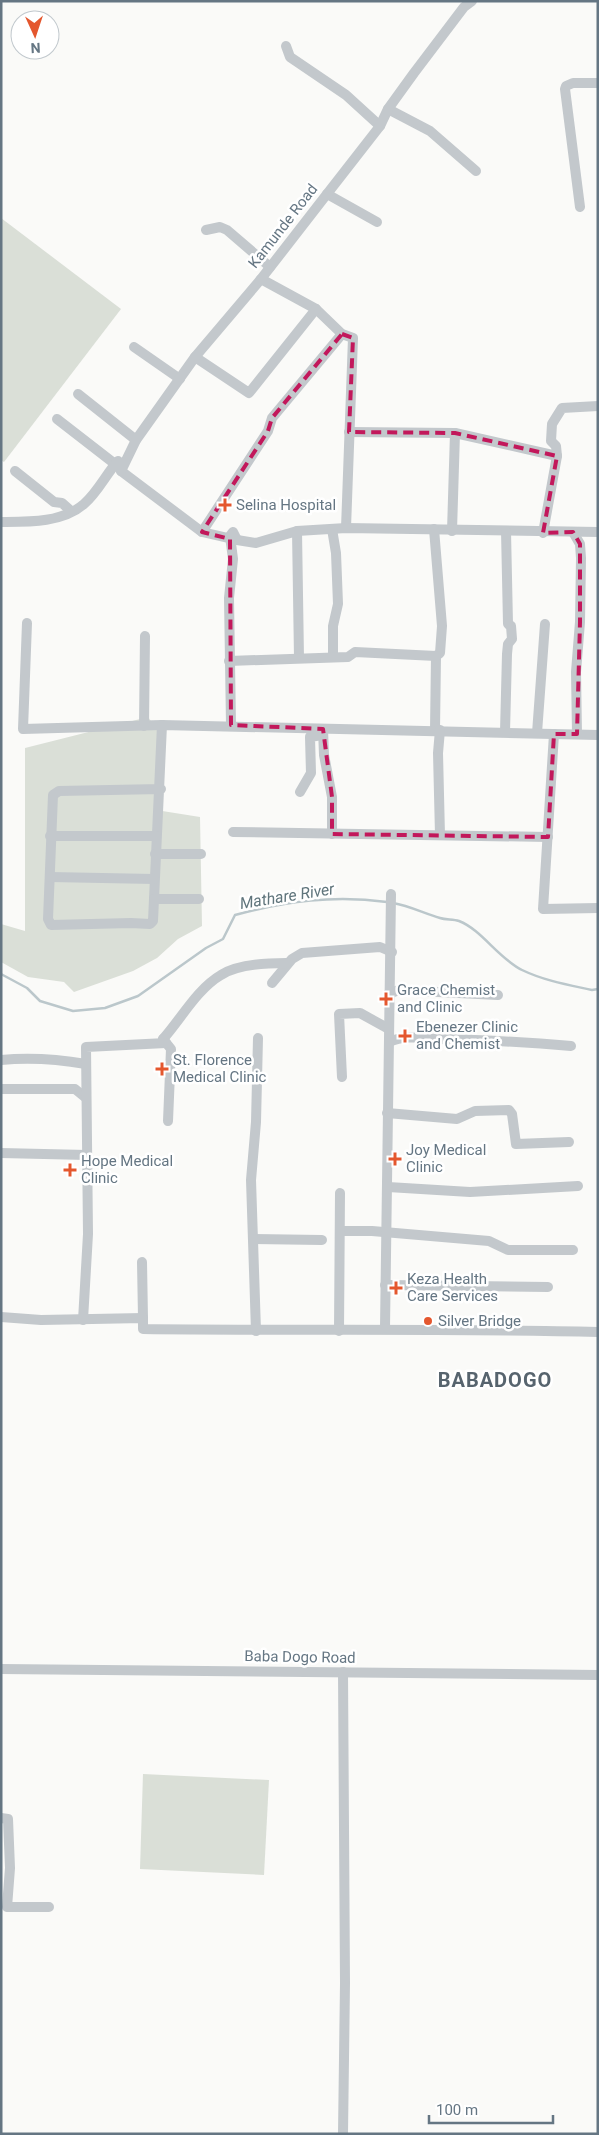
<svg xmlns="http://www.w3.org/2000/svg" width="599" height="2135" font-family="Roboto,sans-serif">
	<style>
		.green { fill: #dadfd7 }
		.lines { fill: none; stroke-linecap: round; stroke-linejoin: round }
		.stream { stroke: #bbc7cb; stroke-width: 2.5 }
		.minor { stroke: #c3c8cc; stroke-width: 10 }
		.marked { fill: none; stroke: #c2185b; stroke-width: 4; stroke-dasharray: 10 6; stroke-linejoin: round }
		.poi-dot { fill: #e4572e; stroke: #fff; stroke-width: 2 }
		.labels { text-anchor: middle; dominant-baseline: central; stroke-width: 5; stroke-linejoin: round; paint-order: stroke }
		.street-label { font-size: 15px; fill: #657683; stroke: #fff }
		.poi-label { font-size: 15px; fill: #657683; stroke: #fff; text-anchor: start }
		.water-label { font-size: 16px; font-style: italic; fill: #60757c; stroke: #fff }
		.district-label { font-size: 20px; font-weight: bold; letter-spacing: 1px; fill: #57646e; stroke: #fff }
	</style>
	<rect width="100%" height="100%" fill="#fafaf8"/>
	<g class="green">
		<polygon points="1,218 121,309 4,462 1,460"/>
		<polygon points="148,717 164,739 156,810 200,817 202,926 178,939 157,958 133,971 74,992 64,982 28,977 1,962 1,924 25,931 25,748"/>
		<polygon points="143,1774 269,1780 264,1875 140,1869"/>
	</g>
	<g class="lines">
		<g class="stream">
			<path d="M393 903C410 906 423 913 440 918 446 920 453 919 459 921 482 930 498 958 522 970 545 981 569 985 592 990L598 989"/>
			<path d="M1 974 27 988 40 1001 73 1011 105 1008 138 996 206 948 223 939 235 915C287 901 334 895 387 902"/>
		</g>
		<g class="minor">
			<polyline points="286,46 290,57 346,95 380,126"/>
			<polyline points="388,109 430,131 476,171"/>
			<polyline points="327,194 377,222"/>
			<polyline points="580,207 565,89 566,86 573,83 598,83"/>
			<polyline points="206,230 220,227 227,230 270,267"/>
			<polyline points="261,279 316,309 342,334 353,338 346,528"/>
			<polyline points="134,347 180,379"/>
			<polyline points="195,357 249,393 316,309"/>
			<polyline points="78,394 136,440"/>
			<polyline points="57,419 115,464"/>
			<polyline points="349,432 455,433 557,456"/>
			<polyline points="15,471 54,502 62,503 71,511"/>
			<polyline points="121,471 202,532 237,540 256,543 297,531 346,528 598,532"/>
			<path d="M1 522C28 522 62 523 84 504 98 492 106 474 118 461L121 471 136 440 195 357 261 279 327 194 380 126 388 109 414 73 464 7 472 1"/>
			<polyline points="332,529 336,553 338,604 333,626 333,657"/>
			<polyline points="434,529 442,626 440,653 436,656 435,730"/>
			<polyline points="297,531 299,658"/>
			<polyline points="452,531 455,433"/>
			<polyline points="202,532 268,431 272,418 342,334"/>
			<polyline points="573,532 580,544 581,558 580,622 576,672 577,734"/>
			<polyline points="543,533 557,456 556,446 551,441 552,424 562,408 598,406"/>
			<polyline points="27,623 23,729 162,725"/>
			<polyline points="229,661 348,657 355,652 436,656"/>
			<polyline points="231,725 229,598 233,559 230,536 233,532 237,540"/>
			<polyline points="144,726 145,636"/>
			<polyline points="323,729 324,755 332,797 332,834"/>
			<polyline points="505,732 507,654 508,644 512,639 511,626 508,624 506,531"/>
			<polyline points="537,733 545,624"/>
			<polyline points="554,734 543,909 598,908"/>
			<polyline points="161,789 59,791 53,795 48,919 51,925 131,923 150,924 153,921 162,725 598,735"/>
			<polyline points="300,792 311,773 310,737 322,735"/>
			<polyline points="233,832 548,837"/>
			<polyline points="440,835 438,753 440,730"/>
			<polyline points="50,836 156,836"/>
			<polyline points="155,854 201,854"/>
			<polyline points="50,877 154,879"/>
			<polyline points="154,899 199,899"/>
			<polyline points="272,983 292,959 302,953 380,947 392,952"/>
			<polyline points="388,994 399,990 498,995"/>
			<path d="M163 1039C181 1019 197 989 221 975 238 964 266 963 286 963"/>
			<polyline points="163,1039 171,1049 168,1121"/>
			<path d="M389 1042C404 1035 422 1038 439 1039 483 1040 527 1042 571 1046"/>
			<path d="M1 1060C30 1057 57 1059 86 1064"/>
			<polyline points="342,1077 339,1014 360,1013 389,1029"/>
			<polyline points="1,1089 75,1089 86,1098"/>
			<polyline points="387,1113 457,1119 475,1111 509,1110 512,1114 516,1144 569,1142"/>
			<polyline points="1,1153 87,1155"/>
			<polyline points="388,1187 470,1192 578,1186"/>
			<polyline points="340,1231 372,1231 489,1241 508,1250 573,1250"/>
			<polyline points="254,1239 322,1240"/>
			<polyline points="142,1262 143,1318"/>
			<polyline points="385,1285 548,1287"/>
			<path d="M1 1317 41 1320 143 1318V1329C295 1331 446 1328 598 1332"/>
			<polyline points="83,1320 88,1234 86,1047 166,1043"/>
			<polyline points="385,1328 391,894"/>
			<polyline points="256,1331 251,1180 256,1122 258,1038"/>
			<polyline points="339,1331 340,1193"/>
			<polyline points="1,1669 598,1675"/>
			<polyline points="1,1818 8,1819 10,1868 7,1907 49,1907"/>
			<polyline points="343,2134 345,1983 343,1672"/>
		</g>
	</g>
	<path class="marked" d="M342 334 353 338 349 432 455 433 557 456 543 533 573 532 580 544V622L577 734H554L548 837 332 834V797L323 729 231 725 230 539 202 532 268 431 272 418Z"/>
	<g class="poi-dot">
		<path d="M222.5 497.5h5v5h5v5h-5v5h-5v-5h-5v-5h5z"/>
		<path d="M383.5 991.5h5v5h5v5h-5v5h-5v-5h-5v-5h5z"/>
		<path d="M402.5 1028.5h5v5h5v5h-5v5h-5v-5h-5v-5h5z"/>
		<path d="M159.5 1061.5h5v5h5v5h-5v5h-5v-5h-5v-5h5z"/>
		<path d="M392.5 1151.5h5v5h5v5h-5v5h-5v-5h-5v-5h5z"/>
		<path d="M67.5 1162.5h5v5h5v5h-5v5h-5v-5h-5v-5h5z"/>
		<path d="M393.5 1280.5h5v5h5v5h-5v5h-5v-5h-5v-5h5z"/>
		<circle cx="428" cy="1321" r="5"/>
	</g>
	<g class="labels">
		<g class="street-label">
			<text transform="translate(283 226) rotate(-52)">Kamunde Road</text>
			<text transform="translate(300 1657) rotate(1)">Baba Dogo Road</text>
		</g>
		<g class="poi-label">
			<text x="236" y="505">Selina Hospital</text>
			<text x="397" y="990">Grace Chemist<tspan x="397" dy="17">and Clinic</tspan></text>
			<text x="416" y="1027">Ebenezer Clinic<tspan x="416" dy="17">and Chemist</tspan></text>
			<text x="173" y="1060">St. Florence<tspan x="173" dy="17">Medical Clinic</tspan></text>
			<text x="406" y="1150">Joy Medical<tspan x="406" dy="17">Clinic</tspan></text>
			<text x="81" y="1161">Hope Medical<tspan x="81" dy="17">Clinic</tspan></text>
			<text x="407" y="1279">Keza Health<tspan x="407" dy="17">Care Services</tspan></text>
			<text x="438" y="1321">Silver Bridge</text>
		</g>
		<g class="water-label">
			<text transform="translate(287 896) rotate(-9)">Mathare River</text>
		</g>
		<g class="district-label">
			<text x="495" y="1380">BABADOGO</text>
		</g>
	</g>
	<rect width="599" height="2135" fill="none" stroke="#657683" stroke-width="5"/>
	<g transform="translate(35 35) rotate(177)"><circle r="24" fill="#ffffff" stroke="#c1c8cd"/>
	<path d="M0-4L9 19L0 12L-9 19Z" fill="#e4572e"/>
	<text y="-8" font-size="14" font-weight="bold" text-anchor="middle" fill="#657683">N</text>
	</g>
	<path d="M429 2115v8h124v-8" fill="none" stroke="#657683" stroke-width="2.5"/>
	<text x="436" y="2115" font-size="15" fill="#657683" stroke="#ffffff" stroke-width="4" paint-order="stroke">100 m</text>
</svg>
